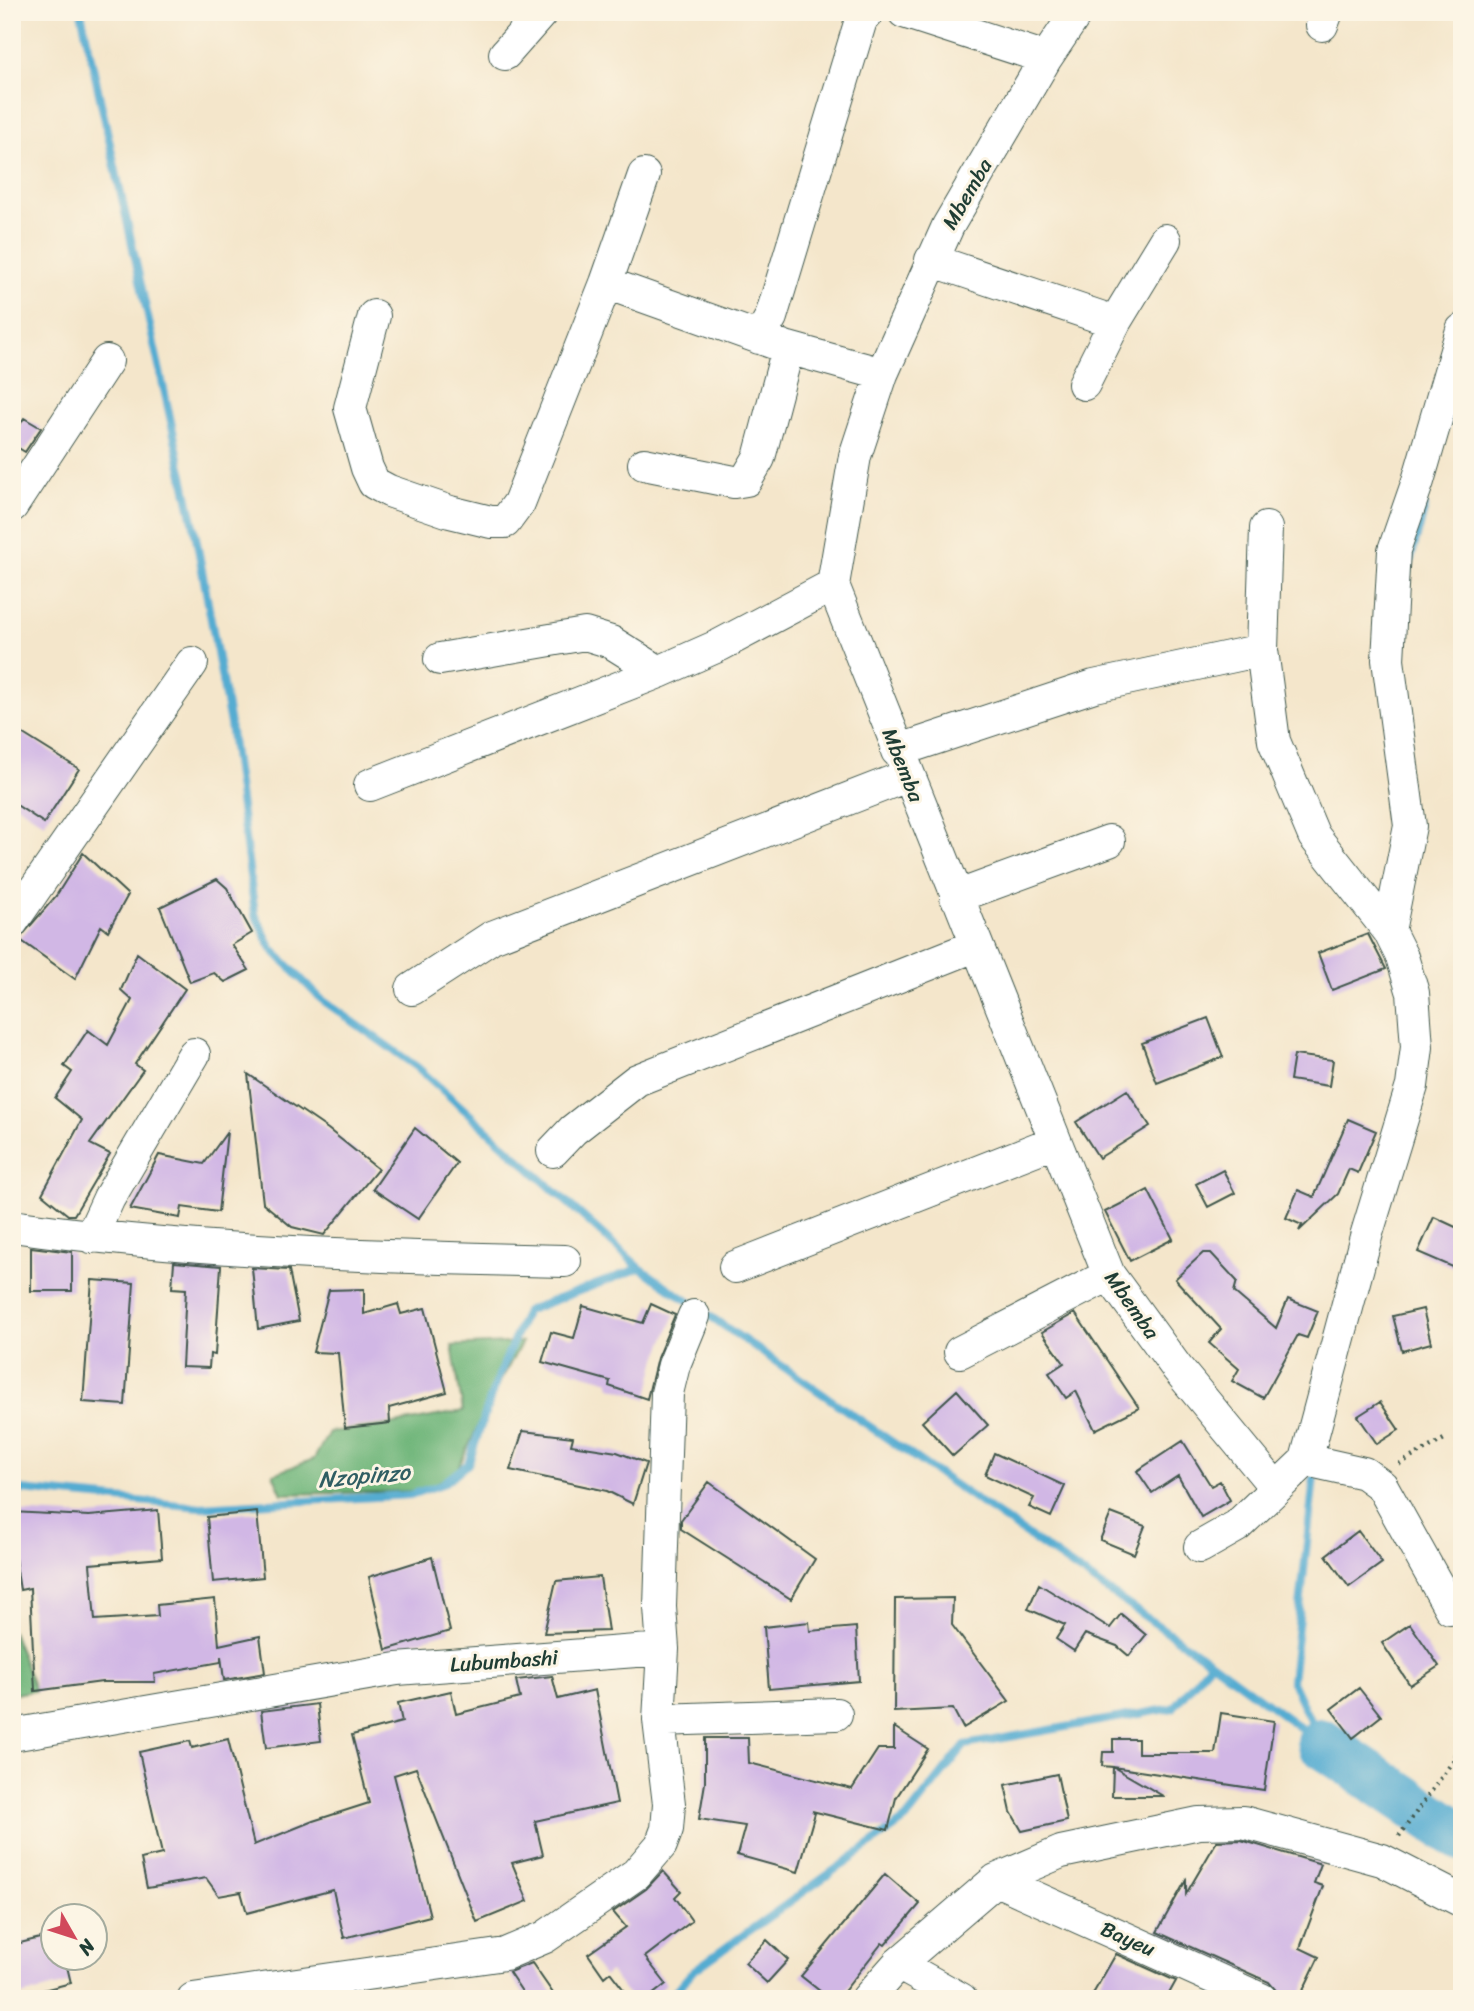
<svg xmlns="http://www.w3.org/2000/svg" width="1474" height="2011" font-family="Sriracha,sans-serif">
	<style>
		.forest { fill: #70b67a; stroke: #487a57; stroke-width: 2 }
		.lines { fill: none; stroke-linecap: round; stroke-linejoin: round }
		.stream { stroke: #55acd1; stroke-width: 8 }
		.river { stroke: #55acd1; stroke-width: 49 }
		.building { fill: #d1b7e5 }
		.minor-casing { stroke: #3f564b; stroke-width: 34 }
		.path { stroke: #3f564b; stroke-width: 4.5; stroke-dasharray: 2 5; stroke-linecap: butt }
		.minor { stroke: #fff; stroke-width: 32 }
		.labels { text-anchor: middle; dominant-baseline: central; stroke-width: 6; stroke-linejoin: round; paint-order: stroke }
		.street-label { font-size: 21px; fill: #1f3d34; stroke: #fcf5e5 }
		.water-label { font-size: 23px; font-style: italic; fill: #2f5e63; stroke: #fcf5e5 }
	</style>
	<rect width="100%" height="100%" fill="#fcf5e5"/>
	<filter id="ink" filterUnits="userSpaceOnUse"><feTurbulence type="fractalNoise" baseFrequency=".0143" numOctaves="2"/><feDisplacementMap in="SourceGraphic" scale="14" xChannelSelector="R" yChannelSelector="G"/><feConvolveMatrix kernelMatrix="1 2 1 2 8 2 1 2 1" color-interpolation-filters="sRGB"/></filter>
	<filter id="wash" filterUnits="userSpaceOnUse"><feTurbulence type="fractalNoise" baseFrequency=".00686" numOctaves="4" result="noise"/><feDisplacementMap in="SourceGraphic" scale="28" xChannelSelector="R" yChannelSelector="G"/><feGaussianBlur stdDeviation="1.57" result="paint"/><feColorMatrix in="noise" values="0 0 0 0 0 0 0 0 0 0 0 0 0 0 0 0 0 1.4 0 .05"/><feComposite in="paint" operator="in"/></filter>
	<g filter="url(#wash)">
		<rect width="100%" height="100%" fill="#f4e6cb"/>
		<!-- forest -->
		<path class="forest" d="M522,1342L490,1400L456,1473L421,1491L282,1494L273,1474L314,1459L329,1432L384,1426L463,1411L452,1346Z
			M12,1631L35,1691L12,1694Z"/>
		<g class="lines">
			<!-- stream -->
			<path class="stream" d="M81,12L194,526L230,724L255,914L272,949L321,999L417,1067L640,1268L1211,1662L1321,1743
				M1406,576L1425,507
				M1315,1468L1292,1682L1320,1741
				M12,1489L201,1507L410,1495L442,1484L468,1464L495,1385L526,1311L640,1268
				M669,1999L693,1971L906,1819L965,1745L1173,1708L1211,1662"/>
			<!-- river -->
			<path class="river" d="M1321,1743L1462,1837"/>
		</g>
		<g id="blocks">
			<!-- building -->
			<path class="building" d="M24,418L41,428L25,452L12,444V438Z
				M12,727L79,769L44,823L12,802Z
				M83,853L128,895L108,931L101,926L75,979L19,939L56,896Z
				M217,879L227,888L252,933L232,945L249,970L225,982L214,973L190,982L160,907Z
				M1368,934L1386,969L1332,990L1318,953Z
				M137,953L185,989L135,1064L143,1070L90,1144L110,1154L74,1215H68L42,1194L82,1120L55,1098L72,1072L64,1066L88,1030L108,1045L132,1000L121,990Z
				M1208,1018L1223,1057L1157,1083L1142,1043Z
				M1294,1055L1333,1060L1329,1086L1290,1080Z
				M248,1074L328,1129L378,1169L324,1235L292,1227L263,1203Z
				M1127,1090L1150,1126L1099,1158L1076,1122Z
				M1348,1119L1376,1131L1358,1173L1349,1169L1338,1194L1299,1231L1302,1225L1286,1218L1298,1190L1314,1197Z
				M415,1128L457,1163L418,1219L373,1189Z
				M227,1132L218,1212L182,1207L180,1218L130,1209L159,1155L204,1164Z
				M1223,1170L1235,1193L1208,1207L1196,1184Z
				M1148,1190L1173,1239L1130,1261L1105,1212Z
				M1434,1217L1462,1230V1271L1418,1252Z
				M31,1247L72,1252V1291H31Z
				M1203,1253H1211L1237,1281L1234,1292L1276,1328L1288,1299L1318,1311L1307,1338L1298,1335L1263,1398L1232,1381L1239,1369L1209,1343L1221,1329L1175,1279Z
				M174,1262L221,1266L215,1355L210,1354L209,1368L182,1367L186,1289L172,1288Z
				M252,1268L289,1270L299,1321L258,1329Z
				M92,1280L134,1283L125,1405L83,1402Z
				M364,1289V1314L398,1304L401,1314L425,1308L447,1392L389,1408L390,1423L345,1428L338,1353L313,1352L329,1290Z
				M651,1304L675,1315L657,1358L647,1399L609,1386L610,1381L542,1362L551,1332L574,1338L583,1306L643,1323Z
				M1423,1309L1431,1343L1402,1351L1393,1316Z
				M1075,1313L1139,1408L1095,1430L1076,1391L1066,1398L1049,1373L1064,1363L1042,1332Z
				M957,1390L988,1425L953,1456L922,1422Z
				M1380,1402L1399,1430L1377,1444L1358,1416Z
				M523,1431L573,1437L571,1445L617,1452L646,1463L633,1504L607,1491L510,1470Z
				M1183,1441L1211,1486L1220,1481L1230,1500L1201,1517L1178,1476L1152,1493L1137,1471Z
				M994,1453L1065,1486L1051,1517L1029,1507L1034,1498L985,1475Z
				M709,1482L815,1559L791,1599L681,1529V1520Z
				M158,1510L162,1558L90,1564L95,1620L158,1616L157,1605L215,1599L219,1645L260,1636L265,1673L224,1680L221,1656V1662L154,1674L155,1682H102L35,1691L30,1588L20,1590L12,1539V1512L89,1516Z
				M257,1512L263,1577L213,1582L207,1517Z
				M1111,1513L1145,1526L1134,1554L1100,1540Z
				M1358,1531L1382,1563L1349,1587L1326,1555Z
				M432,1557L450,1631L386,1650L369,1577Z
				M600,1577L608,1631L544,1633L556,1581Z
				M1039,1584L1110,1628L1121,1614L1146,1635L1129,1656L1117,1646L1085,1634L1074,1651L1056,1639L1065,1625L1028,1609Z
				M953,1598L952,1625L1009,1701L963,1728L953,1709L894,1712L895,1599Z
				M809,1622L810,1631L856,1627L859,1681L769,1689L764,1627Z
				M1410,1624L1439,1666L1410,1685L1382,1643Z
				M552,1676L558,1699L595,1690L617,1803L535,1821L543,1855L512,1863L528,1901L477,1922L416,1768L394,1775L430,1916L344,1938L333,1890L247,1913L241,1892L219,1896L206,1878L147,1888L141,1859L162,1854L139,1752L190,1741L192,1748L228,1739L254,1845L313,1821L369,1803L352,1735L402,1722L398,1703L451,1691L456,1714L520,1698L516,1680Z
				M1359,1688L1381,1716L1353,1738L1331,1709Z
				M317,1704L321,1741L266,1748L261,1711Z
				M1221,1713L1274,1721L1264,1790L1113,1767L1163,1796H1112L1113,1767L1102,1766L1103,1752H1113V1739H1138V1753H1215Z
				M894,1727L928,1749L896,1798L888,1830L812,1811L815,1813L798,1872L737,1855L745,1826L699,1819L705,1783V1738H748L749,1763L852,1789L878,1749H894Z
				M1057,1774L1067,1821L1022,1831L1011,1812L1005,1785Z
				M1241,1840L1321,1864L1314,1883L1323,1886L1300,1948L1319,1957L1299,1999H1290L1278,1993L1269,1982L1157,1932L1186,1880V1894L1217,1841Z
				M663,1871L681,1891L675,1897L692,1921L645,1957L666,1984L647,1999H631L610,1972L604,1977L588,1954L626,1927L613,1912L646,1889Z
				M885,1874L920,1904L885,1945L882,1943L838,1999H830L801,1976Z
				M52,1935V1958H65L71,1983L16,1997L12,1945Z
				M767,1940L788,1960L767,1983L745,1963Z
				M1116,1954L1176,1981L1166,1999H1090Z
				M532,1963L557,1999H527L509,1972Z"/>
		</g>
	</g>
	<g filter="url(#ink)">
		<use href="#blocks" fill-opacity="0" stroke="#3f564b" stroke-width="2"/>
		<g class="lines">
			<!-- minor casing -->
			<g class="minor-casing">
				<path id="minor" d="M904,12L1046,58
					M1077,12L1046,58L948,226L882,374L855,456L833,585L1109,1275L1177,1368L1276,1488
					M1322,25L1327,12
					M505,54L542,12
					M931,260L1115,322
					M606,283L788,348L882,374
					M374,316L350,408L367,468L374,483L389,491L450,512L491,522H505L519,503L606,283L644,175
					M759,338L771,317L861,20L868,12
					M1084,384L1115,322L1165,240
					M644,464L734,482L746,480L759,458L788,348
					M12,506L107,361
					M440,659L585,634L611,642L659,672
					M897,751L1094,686L1262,650
					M370,785L659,672L720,645L833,585
					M956,897L1109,841
					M12,922L192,663
					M1389,931L1410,826L1388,660L1394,550L1418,481L1462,330
					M412,989L492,937L907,776
					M553,1151L573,1130L637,1080L975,946
					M12,1226C196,1252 380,1257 565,1261
					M91,1237L109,1198L194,1054
					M735,1267L1054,1142
					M960,1352L1109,1275
					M1306,1460L1364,1473L1382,1486L1450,1608
					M1200,1547L1237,1526L1306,1460L1367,1233L1412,1086L1417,1047L1413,993L1402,957L1389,931L1314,836L1274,741L1262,650L1266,528
					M659,1720L836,1714
					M12,1735L397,1669L663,1649L660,1607L667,1393L674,1365L694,1316
					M996,1880L1261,1999
					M898,1964L961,1999
					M193,1999L505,1954L545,1937L636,1874L661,1845L667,1829L669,1804L659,1720L663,1649
					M867,1999L898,1964L996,1880L1061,1852L1199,1823L1243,1822L1382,1860L1462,1901"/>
			</g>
			<!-- path -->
			<path class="path" d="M1399,1464L1446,1438
				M1399,1836L1454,1760L1456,1749L1462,1747"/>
			<!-- minor -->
			<use href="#minor" class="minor"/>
		</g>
	</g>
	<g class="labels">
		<!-- street labels -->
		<g class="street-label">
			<text transform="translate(967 194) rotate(-60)">Mbemba</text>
			<text transform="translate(903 765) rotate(68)">Mbemba</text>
			<text transform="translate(1132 1305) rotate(55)">Mbemba</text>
			<text transform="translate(504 1661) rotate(-4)">Lubumbashi</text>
			<text transform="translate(1128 1939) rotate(24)">Bayeu</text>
		</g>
		<!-- water labels -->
		<g class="water-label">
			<text transform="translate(364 1476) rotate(-5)">Nzopinzo</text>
		</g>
	</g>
	<!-- margin -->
	<rect width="1474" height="2011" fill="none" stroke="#fcf5e5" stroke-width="42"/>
	<!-- north arrow -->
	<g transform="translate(74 1937) rotate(129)"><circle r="33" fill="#fcf5e5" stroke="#a4ab9e" stroke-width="2"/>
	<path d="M0-5L12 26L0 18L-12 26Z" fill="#d1495b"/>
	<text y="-10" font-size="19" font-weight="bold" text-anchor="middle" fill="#1f3d34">N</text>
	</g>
</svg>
